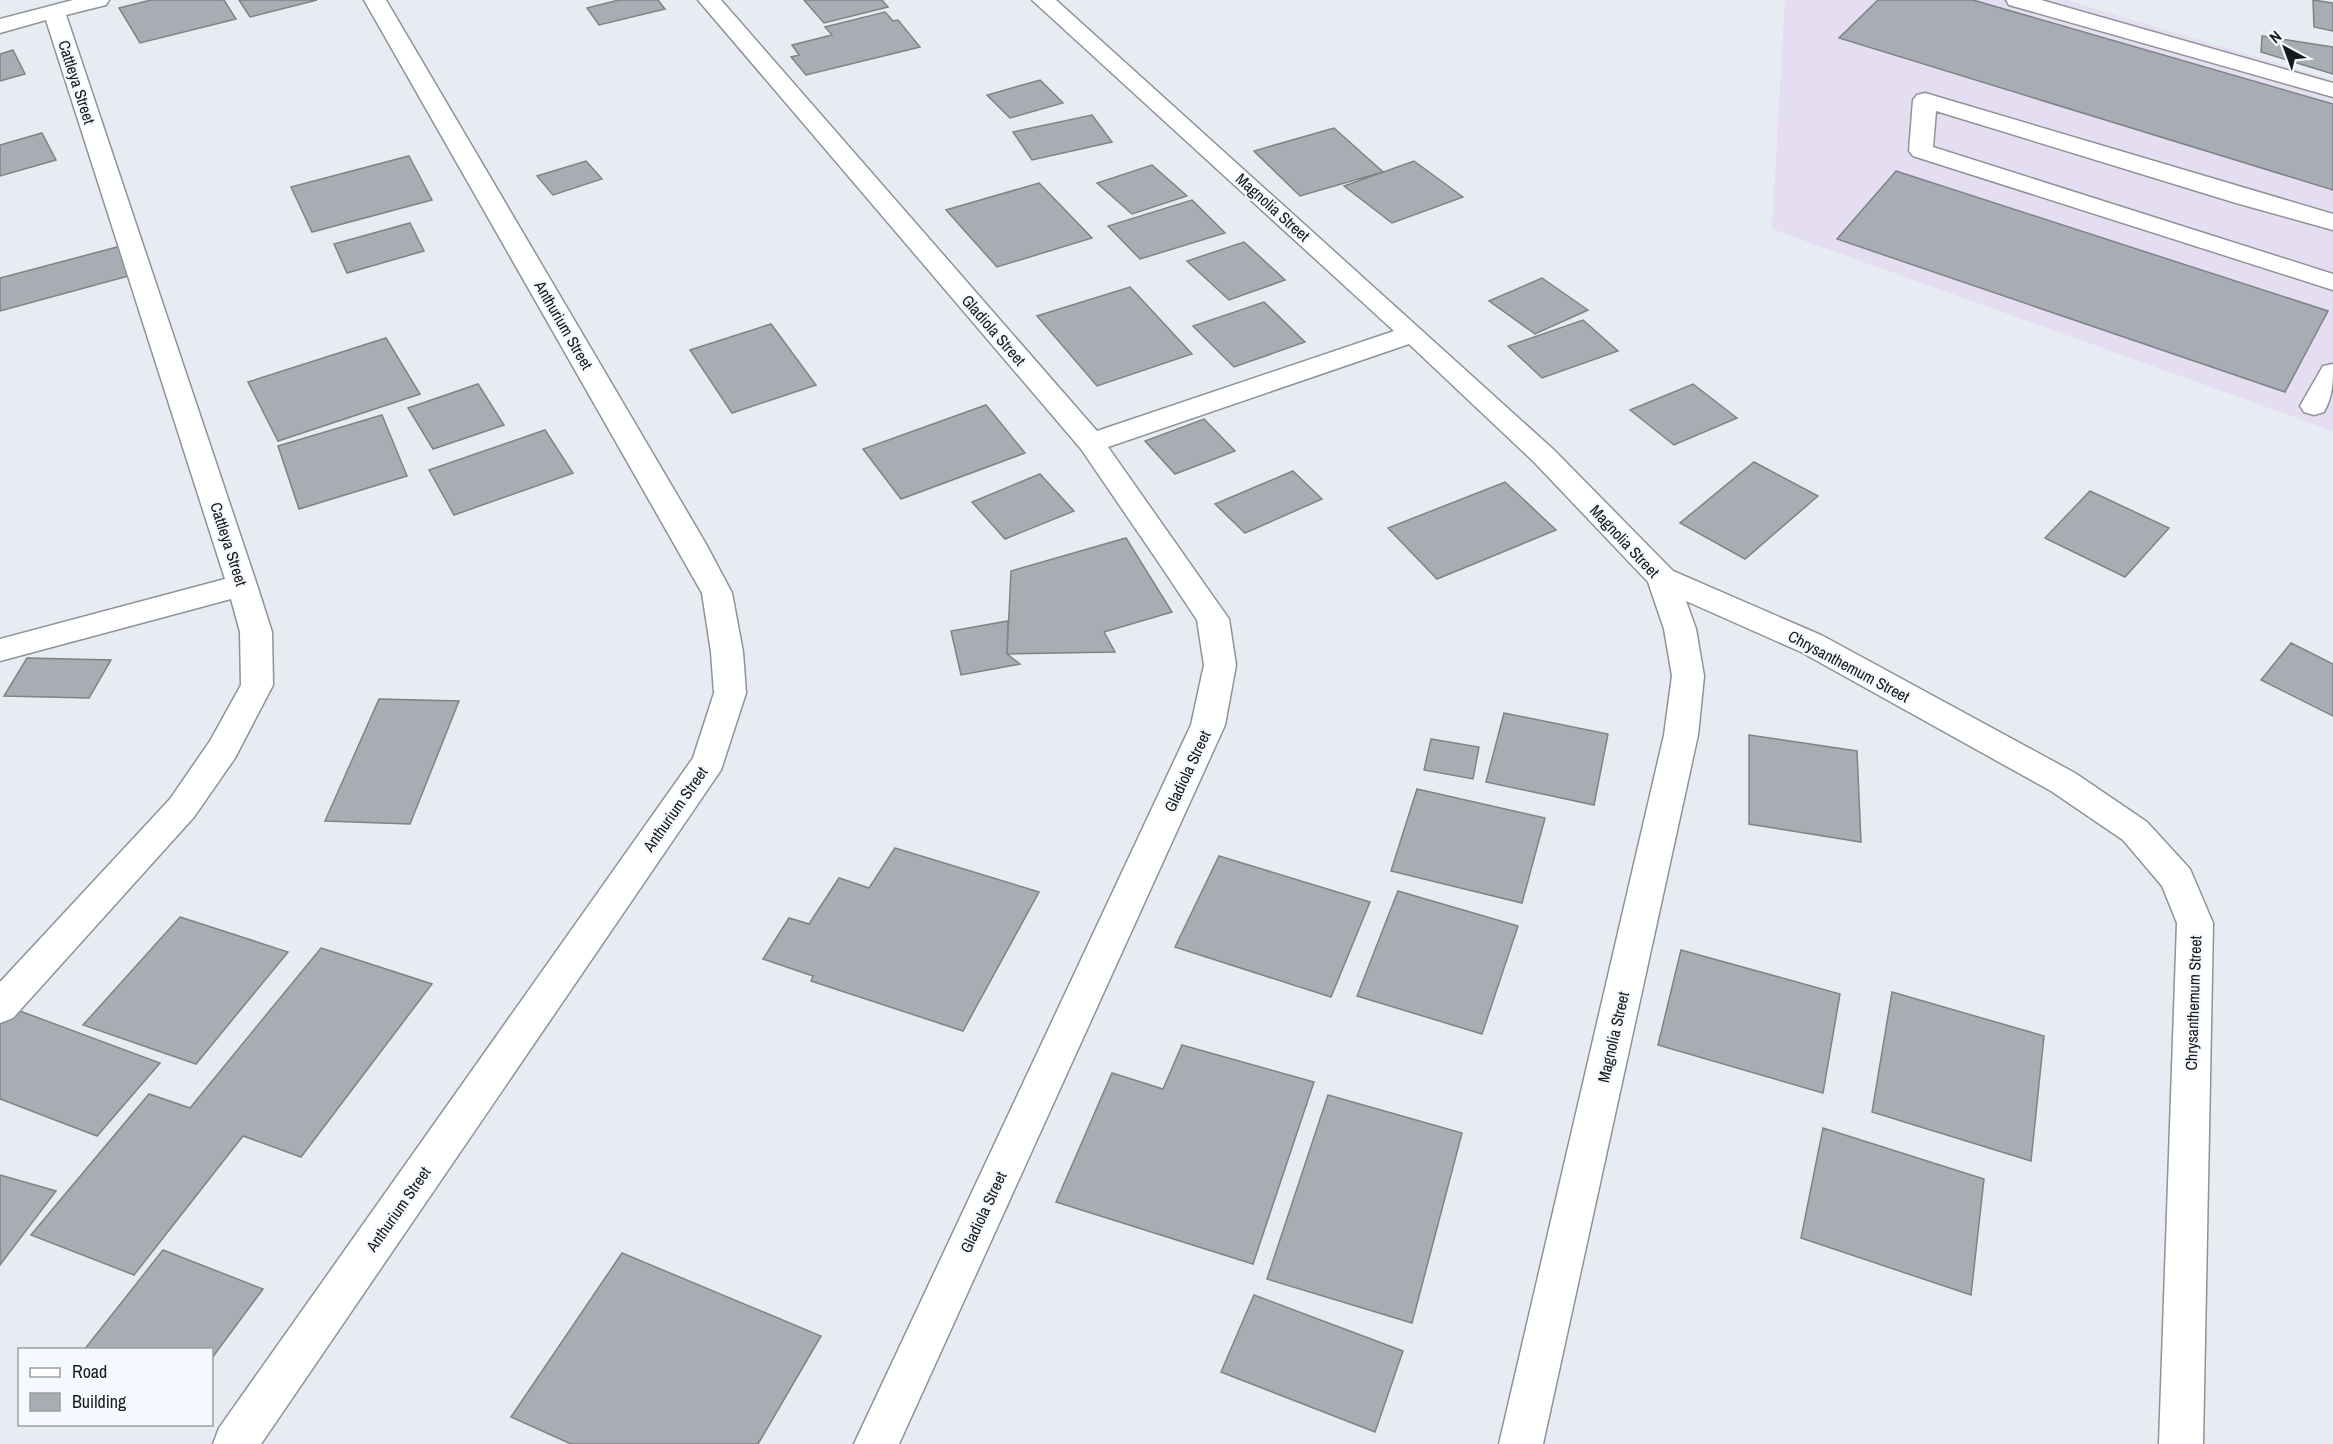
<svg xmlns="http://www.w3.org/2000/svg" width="2333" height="1444" font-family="'Archivo Narrow',sans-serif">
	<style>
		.industrial { fill: #e5ddf2 }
		.building { fill: #a7adb2; stroke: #7e8388; stroke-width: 1.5 }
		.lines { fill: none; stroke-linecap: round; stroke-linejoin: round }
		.minor-casing { stroke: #8d9397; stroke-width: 3 }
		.minor { fill: #fff; fill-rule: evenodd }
		.labels { text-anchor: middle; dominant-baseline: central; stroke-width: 4.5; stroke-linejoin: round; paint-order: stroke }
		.street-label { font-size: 16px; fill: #17191b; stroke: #f3f9fe }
	</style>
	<rect width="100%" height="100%" fill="#e6ecf1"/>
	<!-- industrial -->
	<path class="industrial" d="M1785,0H2066L2333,80V431L1772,229Z"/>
	<!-- building -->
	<path class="building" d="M151,0H224L236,19L140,43L119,8Z
		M239,0H317L250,17Z
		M619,0H658L665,9L599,25L587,8Z
		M804,0H882L888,7L824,23Z
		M1878,0H1973L2333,104V190L1839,38Z
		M2313,0L2333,3V31L2314,27Z
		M885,12L893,21L898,20L920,47L806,75L791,57L799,55L792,45L832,35L825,27Z
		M2262,36L2333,47V74L2261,52Z
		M13,50L25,74L0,81V54Z
		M1040,80L1063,103L1010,118L987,95Z
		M1092,115L1112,142L1032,160L1013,132Z
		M1334,128L1383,172L1300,196L1254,151Z
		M42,133L56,160L0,176V145Z
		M409,156L432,200L312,232L291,187Z
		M586,161L602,179L553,195L537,176Z
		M1414,161L1463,197L1392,223L1344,186Z
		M1152,165L1187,196L1132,214L1097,183Z
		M1896,171L2328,311L2285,392L1837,239Z
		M1039,183L1092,238L997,267L946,210Z
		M1192,200L1225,233L1140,259L1108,226Z
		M410,223L424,251L347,273L334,244Z
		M1244,242L1285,280L1229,300L1187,261Z
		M121,246L132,275L0,311V278Z
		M1542,278L1588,310L1535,334L1489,301Z
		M1130,287L1192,354L1097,386L1037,316Z
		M1264,302L1305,342L1234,367L1193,326Z
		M1583,320L1618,351L1542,378L1508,346Z
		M771,324L816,385L732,413L690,350Z
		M386,338L420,394L278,441L248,382Z
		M478,384L504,425L433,449L408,408Z
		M1693,384L1737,418L1674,445L1630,410Z
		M986,405L1025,453L901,499L863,449Z
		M382,415L407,476L299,509L278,446Z
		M1204,419L1235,451L1175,474L1145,441Z
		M545,430L573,473L454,515L429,470Z
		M1754,462L1818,496L1745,559L1680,523Z
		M1293,471L1322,499L1245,533L1215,504Z
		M1040,474L1074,511L1005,539L972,502Z
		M1505,482L1556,530L1437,579L1388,528Z
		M2090,491L2169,528L2125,577L2045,538Z
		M1126,538L1172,612L1104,632L1115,652L1007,654L1011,571Z
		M1008,621L1007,654L1020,664L961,675L951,631Z
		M2291,643L2333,664V716L2261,680Z
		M27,658L111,660L89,698L4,696Z
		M379,699L459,701L410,824L325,821Z
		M1504,713L1608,734L1594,805L1486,782Z
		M1749,735L1857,751L1861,842L1749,824Z
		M1431,739L1479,747L1473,779L1424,770Z
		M1417,789L1545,818L1522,903L1391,871Z
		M895,848L1039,892L963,1031L811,981L813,976L763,959L789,918L809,924L839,878L869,888Z
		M1219,856L1370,902L1331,997L1175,947Z
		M1398,891L1518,926L1482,1034L1357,996Z
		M180,917L288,952L196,1064L83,1025Z
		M321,948L432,984L301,1157L243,1136L134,1275L31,1235L149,1094L190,1108Z
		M1681,950L1840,994L1823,1093L1658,1045Z
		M1892,992L2044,1036L2031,1161L1872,1112Z
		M9,1007L160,1063L97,1136L0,1099V1017Z
		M1182,1045L1314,1082L1253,1264L1056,1202L1112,1073L1163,1089Z
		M1328,1095L1462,1133L1412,1323L1267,1279Z
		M1823,1128L1984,1179L1971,1295L1801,1238Z
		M0,1175L56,1191L0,1265Z
		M163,1250L263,1289L212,1358V1350H84Z
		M622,1253L821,1336L758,1444H571L511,1417Z
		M1254,1295L1403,1351L1375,1432L1221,1372Z"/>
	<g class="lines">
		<!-- minor casing -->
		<g class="minor-casing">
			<path id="minor" d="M73,0H109L106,5L66,15L257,585L272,632L273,685L235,758L194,817L13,1018L0,1023V982L170,799L210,741L241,685L240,632L231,599L0,661V639L225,579L46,20L0,33V19Z
				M364,0H386L706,544L732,593L743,652L746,693L721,770L261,1444H213L219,1428L693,758L714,693L711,652L702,593Z
				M698,0H721L1097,431L1394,331L1032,0H1056L1554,450L1673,571L1823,636L2075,773L2147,822L2190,869L2213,923L2203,1444H2159L2177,923L2162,886L2123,840L2051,791L1801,652L1686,601L1696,629L1704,676L1698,735L1543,1444H1499L1664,735L1672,676L1664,629L1648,582L1534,462L1409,344L1108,447L1229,619L1236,665L1225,725L899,1444H854L1191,725L1204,665L1197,620L1161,566L1081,449Z
				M2006,0H2041L2333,83V97L2009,5Z
				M1925,93L2333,214V230L2236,203L1936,111L1933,147L2333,274V290L1913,156L1909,151L1913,100L1917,95Z
				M2333,364C2333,382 2333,396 2324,412L2314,415L2304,412L2300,406L2323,366Z"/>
		</g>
		<!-- minor -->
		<use href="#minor" class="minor"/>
	</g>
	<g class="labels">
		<!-- street labels -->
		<g class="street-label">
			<text transform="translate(77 82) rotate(72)">Cattleya Street</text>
			<text transform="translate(1273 207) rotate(42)">Magnolia Street</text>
			<text transform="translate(564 325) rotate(60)">Anthurium Street</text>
			<text transform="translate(994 330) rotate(49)">Gladiola Street</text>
			<text transform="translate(1625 541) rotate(47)">Magnolia Street</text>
			<text transform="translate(229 544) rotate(72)">Cattleya Street</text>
			<text transform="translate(1849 666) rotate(28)">Chrysanthemum Street</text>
			<text transform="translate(1187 771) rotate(-65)">Gladiola Street</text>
			<text transform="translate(675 809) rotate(-55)">Anthurium Street</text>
			<text transform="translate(2193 1003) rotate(-88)">Chrysanthemum Street</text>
			<text transform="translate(1613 1037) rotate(-77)">Magnolia Street</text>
			<text transform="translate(398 1209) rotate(-55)">Anthurium Street</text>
			<text transform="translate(983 1212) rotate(-65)">Gladiola Street</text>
		</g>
	</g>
	<!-- legend -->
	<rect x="18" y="1348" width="195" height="78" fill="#f3f9fe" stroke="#9b9fa3" stroke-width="1.5"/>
	<rect x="30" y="1368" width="30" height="9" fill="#ffffff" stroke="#9b9fa3" stroke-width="1.5"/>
	<text x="72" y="1378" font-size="18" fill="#17191b">Road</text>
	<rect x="30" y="1393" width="30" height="18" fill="#a7adb2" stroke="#9b9fa3" stroke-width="1.5"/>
	<text x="72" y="1408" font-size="18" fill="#17191b">Building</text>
	<!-- north arrow -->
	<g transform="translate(2285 48) rotate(319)" stroke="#f3f9fe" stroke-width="4.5" paint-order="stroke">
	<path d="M0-4.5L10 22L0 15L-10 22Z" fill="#17191b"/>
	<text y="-9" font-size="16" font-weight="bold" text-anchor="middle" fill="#17191b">N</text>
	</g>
</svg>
